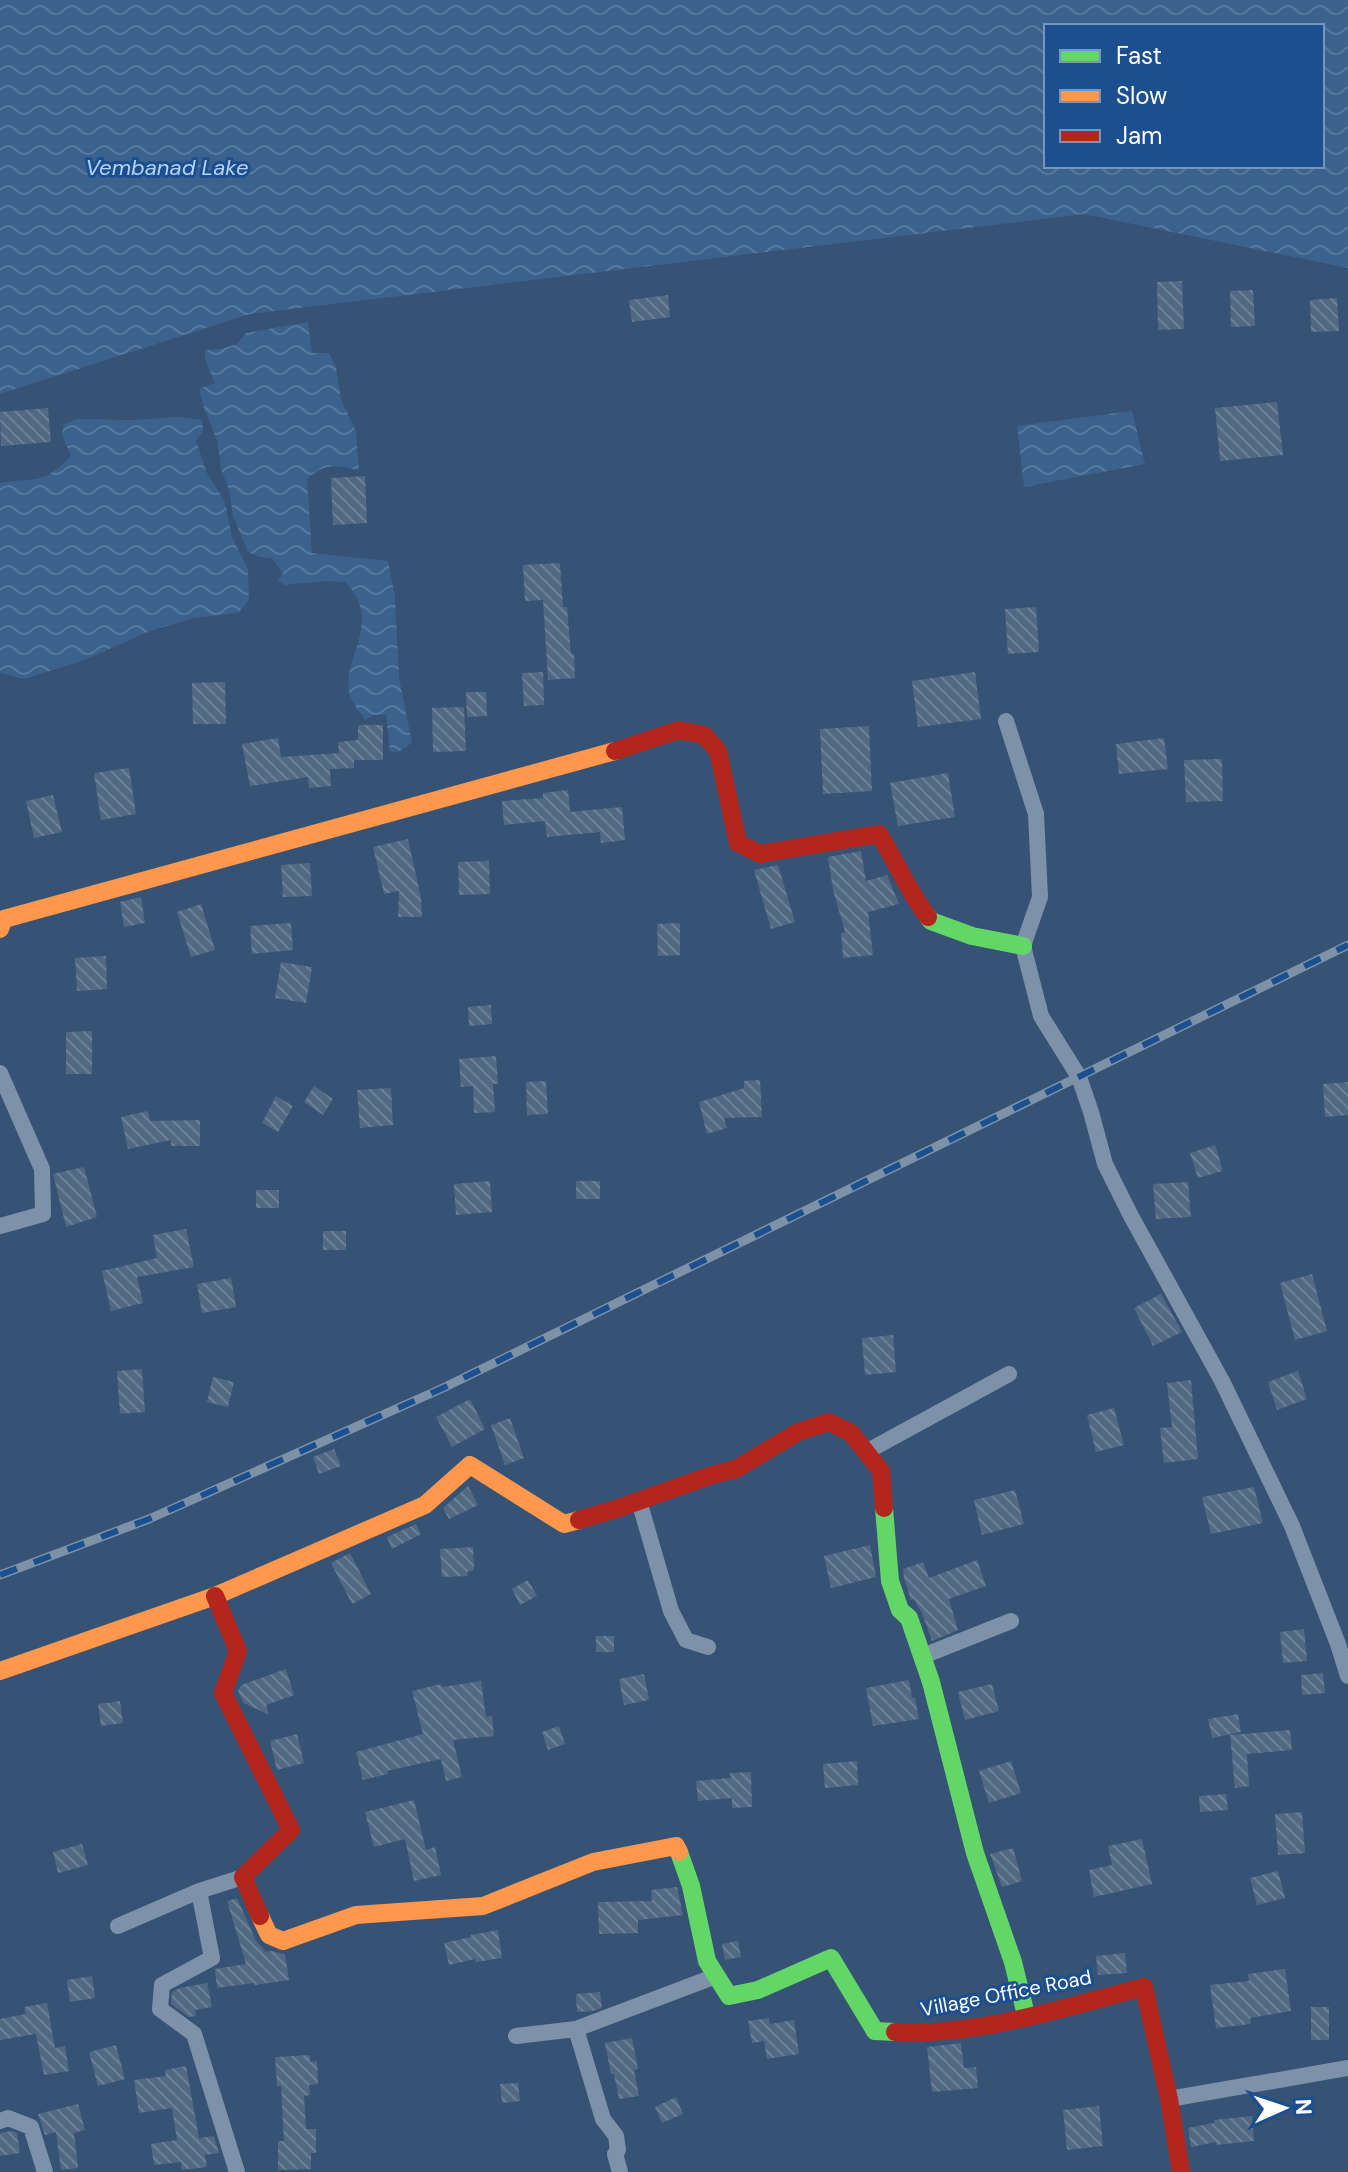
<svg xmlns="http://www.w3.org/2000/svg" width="1348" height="2172" font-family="'DM Sans',sans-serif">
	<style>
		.water { fill: url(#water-waves); fill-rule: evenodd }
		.building { fill: url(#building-back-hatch) }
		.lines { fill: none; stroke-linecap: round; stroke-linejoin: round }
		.street { stroke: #7d92a8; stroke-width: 16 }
		.fast { stroke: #63d668; stroke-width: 18 }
		.slow { stroke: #ff974d; stroke-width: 18 }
		.jam { stroke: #b3261e; stroke-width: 18 }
		.rail-casing { stroke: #7e92a7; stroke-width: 9 }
		.rail { stroke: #1b4f8f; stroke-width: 6; stroke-dasharray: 18; stroke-linecap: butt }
		.labels { text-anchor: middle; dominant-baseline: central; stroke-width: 6; stroke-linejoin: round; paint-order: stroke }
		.street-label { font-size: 20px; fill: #fff; stroke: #1b4f8f }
		.water-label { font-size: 22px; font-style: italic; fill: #b5d3f5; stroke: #1b4f8f }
	</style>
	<defs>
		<pattern id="water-waves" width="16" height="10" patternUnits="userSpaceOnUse" patternTransform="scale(2)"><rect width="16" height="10" fill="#3b618d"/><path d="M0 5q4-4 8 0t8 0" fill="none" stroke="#58799e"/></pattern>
		<pattern id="building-back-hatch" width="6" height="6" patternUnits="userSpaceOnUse" patternTransform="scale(2)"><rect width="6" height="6" fill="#526984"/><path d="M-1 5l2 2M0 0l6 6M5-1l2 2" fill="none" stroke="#6c8096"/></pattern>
	</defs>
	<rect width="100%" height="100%" fill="#365274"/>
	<!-- water -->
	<path class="water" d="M0,0H1348V268L1084,214L250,314L0,394ZM1046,26H1322V166H1046Z
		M308,322L312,353H329L336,367L341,399L356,432L359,471C336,464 325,463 307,479L312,553L388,561L395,596L399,678L412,743L400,751L390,752L386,715H374L365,720C361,713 354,706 351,698C336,661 387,625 345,582L325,581L285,585L277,581L283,573L272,558L259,557L248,552L233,516L229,490L221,469L217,440L205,411L199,389L215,383L205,359V350L221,349L237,344L246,333Z
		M1132,411L1145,464L1024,487L1017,426Z
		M177,417L202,420L203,431L196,441L207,473L225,502L232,537L248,569L249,600L238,613L194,618L150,631L82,661L24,679L0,673V483C35,477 44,485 71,456L62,435L64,424L77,419L132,420Z"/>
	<!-- building -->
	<path class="building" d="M1182,281L1184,329L1158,330L1157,282Z
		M1253,290L1255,326L1231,327L1230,291Z
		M668,295L670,317L632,322L629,300Z
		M1337,298L1339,331L1311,332L1310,300Z
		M1277,402L1283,455L1220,461L1215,408Z
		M48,408L51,442L1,446L0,412Z
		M365,476L367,523L333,525L331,478Z
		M560,563L563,607H567L571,654H574L575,678L548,680L543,600L525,601L523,565Z
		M1036,607L1039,652L1008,654L1005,609Z
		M543,672L544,705L524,706L522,673Z
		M975,672L981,719L918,727L912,681Z
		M225,682L226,724H193L192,683Z
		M466,692H486L487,716L467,717Z
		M464,707L466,751L433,752L432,708Z
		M358,725H383V760H354V768L330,769L331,786L309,788L308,777L250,786L242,744L278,738L281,757L339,753L338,742L358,740Z
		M869,726L872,791L823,794L820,729Z
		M1164,738L1168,769L1119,774L1116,744Z
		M1222,759L1223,801L1186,802L1184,760Z
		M129,768L136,814L101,820L94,773Z
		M948,773L955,817L898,826L890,783Z
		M568,790L570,812L622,807L625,840L601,843L600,832L547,837L545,821L504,825L502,801L543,798V793Z
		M53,795L62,832L34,838L26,801Z
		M408,839L421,898L422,917H398L399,891L384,894L373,847Z
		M861,851L866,881L887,875L899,904L868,912L873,955L843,958L841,933L845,932L833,890L828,857Z
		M489,861L490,894L459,895L458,862Z
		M310,863L312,896L283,897L281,865Z
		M778,865L795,922L771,929L754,870Z
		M141,897L145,923L124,927L120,902Z
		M201,904L215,950L191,957L177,912Z
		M291,923L293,950L252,954L250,926Z
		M680,923V955L658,956L657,924Z
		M106,956L107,989L77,991L75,958Z
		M281,962L312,967L306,1003L275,998Z
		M491,1005L492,1024L469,1026L468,1007Z
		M92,1031V1074H66V1032Z
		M496,1056L498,1084H493L495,1112L474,1113L473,1086L461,1087L459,1059Z
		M760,1080L762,1117L724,1118L727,1128L707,1134L699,1102L744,1088V1081Z
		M546,1081L548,1114L527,1115L526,1082Z
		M1348,1082V1115L1325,1117L1323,1084Z
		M314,1086L333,1099L323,1115L304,1102Z
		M391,1088L393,1125L360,1128L357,1090Z
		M276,1096L293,1106L278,1132L262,1123Z
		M148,1111L150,1121L200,1120V1146H171V1140L128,1149L121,1117Z
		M1215,1145L1223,1171L1198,1178L1190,1153Z
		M84,1167L97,1217L66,1227L53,1174Z
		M490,1181L492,1212L456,1215L454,1184Z
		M576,1181H600V1199H576Z
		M1188,1182L1191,1217L1156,1219L1153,1184Z
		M256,1190H279V1208H256Z
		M186,1229L194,1267L137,1277L143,1303L111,1311L102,1271L157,1258L153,1235Z
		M323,1231H346V1250H323Z
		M1312,1274L1327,1331L1295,1340L1280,1283Z
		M231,1278L236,1307L202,1313L197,1284Z
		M1161,1294L1182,1332L1153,1346L1134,1308Z
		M893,1335L896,1372L865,1375L862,1338Z
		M142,1369L145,1412L120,1414L117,1371Z
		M1298,1371L1307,1399L1277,1410L1268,1382Z
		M213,1377L234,1382L228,1407L207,1402Z
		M1191,1380L1198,1459L1164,1463L1160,1428L1172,1427L1167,1383Z
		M470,1399L485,1429L452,1447L436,1417Z
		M1114,1408L1124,1445L1096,1452L1087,1415Z
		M510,1418L524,1458L505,1465L491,1425Z
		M334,1449L341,1466L319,1474L313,1457Z
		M468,1486L478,1505L449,1519L443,1508Z
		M1254,1487L1263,1523L1211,1534L1202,1497Z
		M1015,1490L1024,1524L982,1535L974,1500Z
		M416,1524L421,1534L392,1549L387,1537Z
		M870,1545L876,1577L831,1588L824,1556Z
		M473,1547L474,1570L467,1572L468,1576L442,1577L440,1549Z
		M350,1553L371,1594L352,1604L331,1563Z
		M977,1560L986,1586L949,1599L958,1630L932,1641L922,1613L914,1599L911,1600L904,1578L903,1569L923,1562L929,1578Z
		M528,1580L537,1596L520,1605L512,1589Z
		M1304,1629L1307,1661L1283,1663L1280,1632Z
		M596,1636H614V1652H596Z
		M286,1669L294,1695L266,1705L269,1715L244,1703L238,1692L241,1685Z
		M1323,1673L1325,1693L1302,1695L1301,1675Z
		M644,1674L649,1700L624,1705L619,1679Z
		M909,1680L912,1698H915L919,1719L873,1726L866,1688Z
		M481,1681L486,1717L492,1716L494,1736L453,1740L462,1777L446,1781L441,1759L387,1771L388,1774L363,1780L356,1752L423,1734L412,1691L441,1684L442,1687Z
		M992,1684L999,1711L965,1720L958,1692Z
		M120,1701L123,1723L101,1726L98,1704Z
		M1238,1714L1241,1732L1212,1738L1208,1719Z
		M559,1726L565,1744L548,1750L542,1732Z
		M1290,1730L1292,1750L1247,1754L1249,1786L1235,1788L1230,1735Z
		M297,1734L304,1763L277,1770L270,1741Z
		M857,1761L858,1785L825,1788L823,1764Z
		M1011,1761L1021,1793L989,1803L979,1771Z
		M751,1772L752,1807L732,1808V1798L698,1801L696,1781L731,1778L730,1773Z
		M1226,1794L1228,1810L1200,1812L1199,1796Z
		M414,1800L426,1850L435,1847L441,1875L414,1881L405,1839L374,1847L365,1812Z
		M1302,1812L1305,1853L1278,1855L1275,1814Z
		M1142,1839L1152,1884L1094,1897L1089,1870L1112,1865L1108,1846Z
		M82,1844L88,1865L58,1873L53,1852Z
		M1013,1848L1022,1881L1002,1887L990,1854Z
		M1278,1871L1285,1898L1257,1905L1250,1878Z
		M677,1887L683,1915L638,1920V1933L599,1934L598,1902L652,1901L651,1890Z
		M237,1898L256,1941L263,1948L265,1952L271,1951L285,1954L289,1980L255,1985L254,1983L217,1988L215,1969L246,1964L227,1901Z
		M498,1930L502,1958L476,1962L475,1959L449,1965L444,1943L471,1937V1935Z
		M738,1941L741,1957L725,1960L722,1944Z
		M1125,1953L1127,1973L1098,1975L1096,1956Z
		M1285,1969L1291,2011L1250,2018L1251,2024L1216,2028L1210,1985L1249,1981L1248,1974Z
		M92,1976L95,1998L70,2002L67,1980Z
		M207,1983L212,2007L195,2010L196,2016L189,2017L171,2004L172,1992L180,1988Z
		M600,1992L602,2008L593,2011L577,2012L576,1994Z
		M47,2003L55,2048L65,2046L69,2071L44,2075L36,2034L0,2040V2019L26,2014L24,2007Z
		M1311,2007H1329V2040H1311Z
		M769,2018L770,2024L794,2020L799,2054L767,2059L764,2041L752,2043L748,2021Z
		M632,2038L638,2069L634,2070L639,2096L619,2099L614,2074H611L605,2043Z
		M961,2043L964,2068L976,2067L978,2088L932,2092L927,2047Z
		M116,2045L125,2079L98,2086L89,2052Z
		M310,2055V2062L317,2061L318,2084L309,2085L310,2095L304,2096L306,2129H316V2153H311V2169L278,2170V2141H284L281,2086H277L275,2057Z
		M186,2066L199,2138L214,2136L219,2153L205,2155L207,2167L182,2170L181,2162L154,2165L151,2144L177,2140L172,2108L139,2113L134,2080L166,2076L165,2070Z
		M518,2083L520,2101L502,2103L500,2084Z
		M676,2097L683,2114L662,2123L655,2107Z
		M78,2104L85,2130L74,2133L78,2168L61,2170L56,2132L45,2135L38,2114Z
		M1099,2106L1103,2146L1067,2150L1063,2110Z
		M1252,2116L1254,2141L1216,2145V2142L1191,2147L1188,2128L1214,2123V2120Z
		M12,2131L17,2133L20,2153L0,2156V2133Z"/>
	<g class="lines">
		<!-- street -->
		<path class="street" d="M1006,721L1036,814L1040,897L1023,946L1041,1016L1079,1077L1091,1112L1105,1164L1131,1216L1222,1381L1292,1526L1338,1644L1348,1676
			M0,1073L42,1169L43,1214L0,1226
			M866,1452L1009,1374
			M639,1501L671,1611L686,1640L708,1647
			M923,1656L1011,1621
			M118,1926L199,1891
			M516,2036L576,2029
			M1169,2099L1348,2068
			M0,2121L8,2118L31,2127L45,2172
			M237,2172L194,2034L160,2009L162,1985L212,1958L199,1891L243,1877
			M620,2172L615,2154L618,2150L616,2136L603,2119L576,2029L716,1976"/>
		<!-- fast -->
		<path class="fast" d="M928,917L931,921L972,936L1023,946
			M884,1508L890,1581L900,1610L909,1618L931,1682L975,1853L1013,1962L1026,2015
			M679,1852L691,1886L707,1961L729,1996L758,1990L831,1958L875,2031L895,2032"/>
		<!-- slow -->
		<path class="slow" d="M0,929L4,919L615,751
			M0,1671L215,1596L425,1505L470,1465L564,1524L579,1520
			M260,1916L269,1935L283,1941L356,1915L483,1906L593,1862L676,1846L679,1852"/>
		<!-- jam -->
		<path class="jam" d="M615,751L679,730L704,735L718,751L738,843L760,854L879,834C896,861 908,891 928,917
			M579,1520L616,1509L712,1475L736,1469L798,1432L829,1422L851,1433L881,1471L884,1508
			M215,1596L238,1651L223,1693L291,1830L243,1877L260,1916
			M895,2032C975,2037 1067,2007 1144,1987L1169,2099L1181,2172"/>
		<!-- rail casing -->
		<g class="rail-casing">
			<path id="rail" d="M0,1575L149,1519L443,1388L1348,945"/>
		</g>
		<!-- rail -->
		<use href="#rail" class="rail"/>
	</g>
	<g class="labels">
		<!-- street labels -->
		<g class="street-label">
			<text transform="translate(1006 1993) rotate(-11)">Village Office Road</text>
		</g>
		<!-- water labels -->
		<g class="water-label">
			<text x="167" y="167">Vembanad Lake</text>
		</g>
	</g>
	<!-- legend -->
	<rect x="1044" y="24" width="280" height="144" fill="#1b4f8f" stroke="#7695bc" stroke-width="2"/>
	<rect x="1060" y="50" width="40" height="12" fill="#63d668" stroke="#7695bc" stroke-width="2"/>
	<text x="1116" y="64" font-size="24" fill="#ffffff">Fast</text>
	<rect x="1060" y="90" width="40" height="12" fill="#ff974d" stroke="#7695bc" stroke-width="2"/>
	<text x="1116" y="104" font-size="24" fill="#ffffff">Slow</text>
	<rect x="1060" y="130" width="40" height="12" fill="#b3261e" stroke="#7695bc" stroke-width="2"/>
	<text x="1116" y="144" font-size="24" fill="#ffffff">Jam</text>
	<!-- north arrow -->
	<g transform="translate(1284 2108) rotate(87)" stroke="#1b4f8f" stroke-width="6" paint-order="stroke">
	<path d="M0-6L14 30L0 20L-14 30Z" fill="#ffffff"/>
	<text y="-12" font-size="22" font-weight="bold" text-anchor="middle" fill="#ffffff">N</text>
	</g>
</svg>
